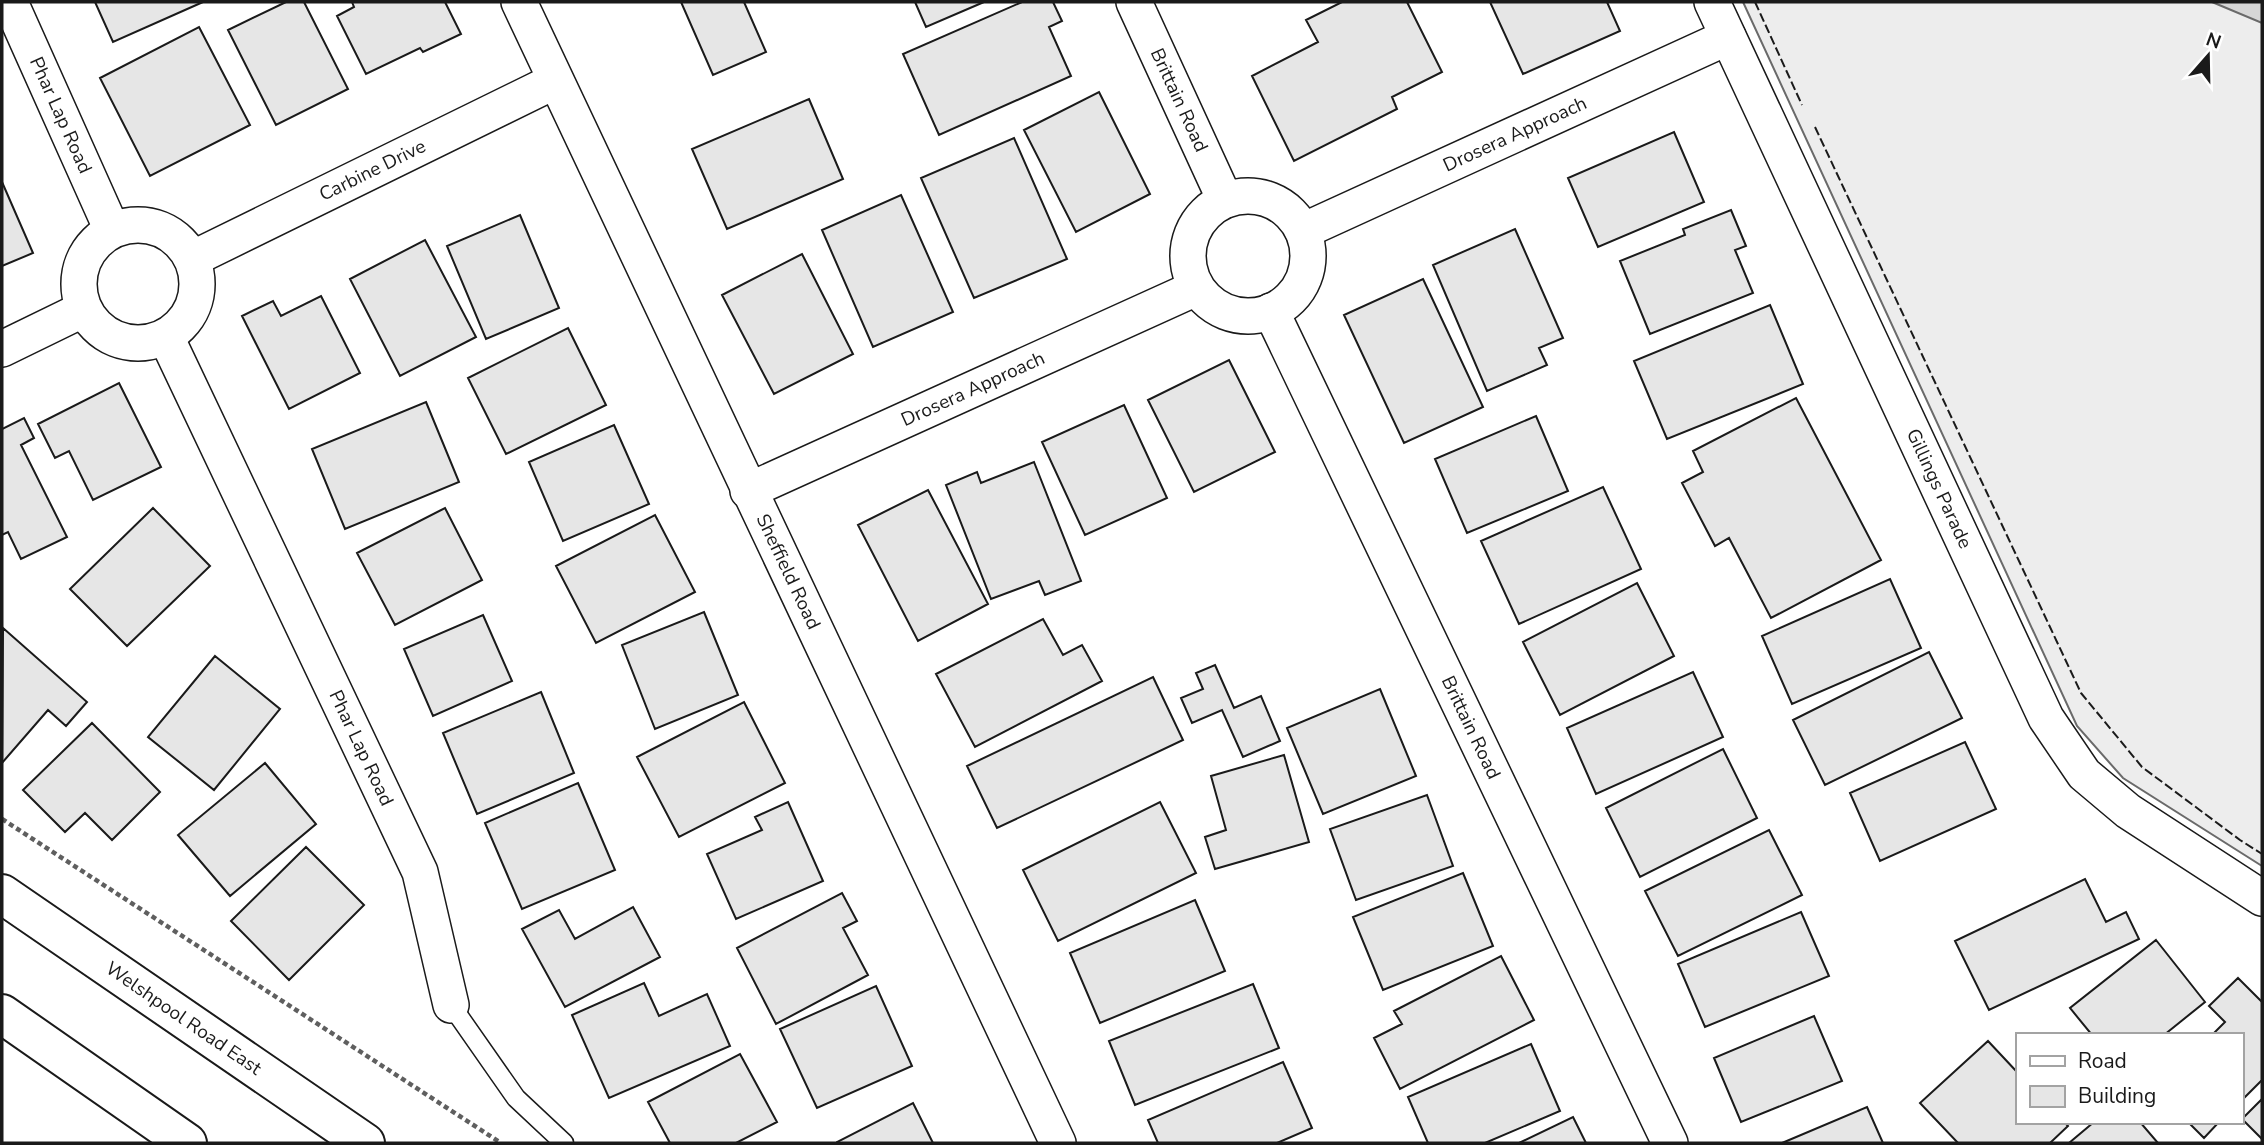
<svg xmlns="http://www.w3.org/2000/svg" width="2264" height="1145" font-family="'Nunito Sans',sans-serif">
	<style>
		.built { fill: #ededed; stroke: #6a6a6a; stroke-width: 2 }
		.water { fill: #d7d7d7; stroke: #6a6a6a; stroke-width: 2 }
		.building { fill: #e6e6e6; stroke: #1a1a1a; stroke-width: 2 }
		.lines { fill: none; stroke-linecap: round; stroke-linejoin: round }
		.service-casing { stroke: #1a1a1a; stroke-width: 21 }
		.minor-casing { stroke: #1a1a1a; stroke-width: 38 }
		.trunk-casing { stroke: #1a1a1a; stroke-width: 42 }
		.path { stroke: #5f5f5f; stroke-width: 4.5; stroke-dasharray: 5 3.5; stroke-linecap: butt }
		.service { stroke: #fff; stroke-width: 18 }
		.minor { stroke: #fff; stroke-width: 35 }
		.trunk { stroke: #fff; stroke-width: 38 }
		.fence { stroke: #1a1a1a; stroke-width: 2; stroke-dasharray: 9 3.5; stroke-linecap: butt }
		.labels { text-anchor: middle; dominant-baseline: central; stroke-width: 5; stroke-linejoin: round; paint-order: stroke }
		.street-label { font-size: 19px; fill: #1a1a1a; stroke: #fff }
	</style>
	<rect width="100%" height="100%" fill="#fff"/>
	<!-- built -->
	<path class="built" d="M1743,2H2262V866L2123,778L2077,726Z"/>
	<!-- water -->
	<path class="water" d="M2212,2H2262V23Z"/>
	<!-- building -->
	<path class="building" d="M95,2H203L113,42Z
		M286,2H304L348,89L276,125L228,30Z
		M352,2H445L461,34L423,52L420,48L366,74L337,16L354,7Z
		M681,2H744L766,52L713,75Z
		M915,2H984L926,27Z
		M1022,2H1053L1062,21L1049,27L1071,76L939,135L903,54Z
		M1342,2H1407L1442,72L1392,97L1397,109L1294,161L1252,76L1318,42L1306,20Z
		M1490,2H1607L1620,31L1523,74Z
		M199,27L250,125L150,176L100,78Z
		M1099,92L1150,194L1076,232L1024,130Z
		M809,99L843,179L727,229L692,149Z
		M1674,132L1704,202L1598,247L1568,178Z
		M1014,138L1067,259L974,298L921,178Z
		M2,182L33,253L2,266Z
		M901,195L953,312L873,347L822,230Z
		M1731,210L1746,246L1735,250L1753,293L1650,334L1620,261L1685,235L1683,229Z
		M520,215L559,308L486,339L447,246Z
		M1515,229L1563,338L1539,348L1547,365L1487,391L1433,265Z
		M425,240L476,337L400,376L350,279Z
		M802,254L853,354L774,394L722,295Z
		M1423,279L1483,407L1404,443L1344,315Z
		M321,296L360,373L289,409L242,316L273,301L281,316Z
		M1770,305L1803,384L1667,439L1634,361Z
		M568,328L606,405L506,454L468,378Z
		M1229,360L1275,452L1194,492L1148,400Z
		M119,383L161,467L93,500L69,451L55,458L38,424Z
		M1796,398L1881,560L1771,618L1729,538L1715,546L1682,483L1703,472L1693,451Z
		M426,402L459,482L345,529L312,449Z
		M1124,405L1167,498L1085,535L1042,442Z
		M1536,416L1568,491L1467,533L1435,459Z
		M24,418L34,438L21,445L67,537L21,559L8,532L2,535V429Z
		M614,425L649,504L563,541L529,462Z
		M1034,462L1081,581L1045,595L1039,581L991,599L946,485L977,472L981,483Z
		M1603,487L1641,569L1519,624L1481,541Z
		M928,490L988,604L918,641L858,525Z
		M153,508L210,566L127,646L70,589Z
		M445,508L482,580L395,625L357,553Z
		M655,515L695,592L596,643L556,566Z
		M1890,579L1921,648L1792,704L1762,636Z
		M1637,583L1674,656L1560,715L1523,642Z
		M704,612L738,695L655,729L622,645Z
		M483,615L512,681L433,716L404,649Z
		M1043,619L1063,655L1082,645L1102,681L975,747L936,674Z
		M3,628L87,702L66,726L48,710L2,763Z
		M1929,652L1962,718L1825,785L1793,720Z
		M215,656L280,709L214,790L148,737Z
		M1215,665L1234,708L1261,696L1280,741L1243,757L1222,710L1192,723L1181,698L1203,689L1196,673Z
		M1693,672L1723,737L1596,794L1567,728Z
		M1153,677L1183,740L997,828L967,766Z
		M1380,689L1416,776L1323,814L1287,728Z
		M541,692L574,773L477,814L443,733Z
		M744,702L785,783L679,837L637,757Z
		M92,723L160,792L112,840L85,813L65,832L23,790Z
		M1965,742L1996,809L1880,861L1850,793Z
		M1723,749L1757,818L1640,877L1606,808Z
		M1284,755L1309,842L1215,869L1205,837L1226,830L1211,776Z
		M265,763L316,824L230,896L178,835Z
		M578,783L615,870L522,909L485,823Z
		M1427,795L1453,866L1356,900L1330,829Z
		M788,802L823,881L736,919L707,854L762,830L755,817Z
		M1160,802L1196,873L1058,941L1023,870Z
		M1769,830L1802,895L1678,956L1645,891Z
		M306,847L364,905L289,980L231,921Z
		M1463,873L1493,946L1383,990L1353,917Z
		M2085,879L2106,922L2126,912L2139,939L1989,1010L1955,941Z
		M842,893L857,921L843,928L868,975L776,1024L737,948Z
		M1195,900L1225,971L1100,1023L1070,953Z
		M633,907L660,957L565,1007L522,929L559,910L575,939Z
		M1801,912L1829,976L1705,1027L1678,964Z
		M2156,940L2205,1002L2164,1035H2092L2070,1008Z
		M1501,956L1534,1020L1400,1089L1374,1038L1402,1024L1394,1011Z
		M2238,978L2262,1002V1080L2241,1101V1035H2212L2225,1022L2209,1006Z
		M644,983L659,1016L707,994L730,1046L609,1098L572,1015Z
		M1253,984L1279,1048L1135,1105L1109,1041Z
		M876,986L912,1066L817,1108L780,1029Z
		M1814,1016L1842,1081L1741,1122L1714,1058Z
		M1988,1041L2017,1072V1122H2064L2068,1126L2050,1143H1958L1920,1103Z
		M1531,1044L1560,1111L1485,1143H1428L1408,1097Z
		M740,1054L777,1122L736,1143H670L648,1102Z
		M1283,1062L1312,1128L1277,1143H1158L1148,1120Z
		M2262,1099V1139L2242,1119Z
		M913,1103L933,1143H837V1142Z
		M1867,1107L1883,1143H1782Z
		M1573,1117L1586,1143H1519Z
		M2094,1122H2140L2158,1143H2069Z
		M2188,1122H2219L2204,1138Z"/>
	<g class="lines">
		<!-- service casing -->
		<g class="service-casing">
			<path id="service" d="M451,1005L516,1098L564,1143"/>
		</g>
		<!-- minor casing -->
		<g class="minor-casing">
			<g id="minor">
				<path id="s1" d="M10,2L112,230"/>
				<path id="s2" d="M519,2L1058,1143"/>
				<path id="s3" d="M1134,2L1225,200"/>
				<path id="s4" d="M1712,2L2046,718L2084,774L2128,811L2262,898"/>
				<circle cx="1248" cy="256" r="60"/>
				<circle cx="138" cy="284" r="59"/>
				<path id="s5" d="M1303,231L1728,37"/>
				<path id="s6" d="M192,259L555,81"/>
				<path id="s7" d="M1271,311L1670,1143"/>
				<path id="s8" d="M166,337L420,872L451,1005"/>
				<path d="M2,349L84,309"/>
				<path id="s9" d="M748,491L1196,288"/>
			</g>
		</g>
		<!-- trunk casing -->
		<g class="trunk-casing">
			<g id="trunk">
				<path id="s10" d="M2,894L365,1143"/>
				<path d="M2,1014L187,1143"/>
			</g>
		</g>
		<!-- path -->
		<path class="path" d="M2,819L501,1143"/>
		<!-- service -->
		<use href="#service" class="service"/>
		<!-- minor -->
		<use href="#minor" class="minor"/>
		<!-- trunk -->
		<use href="#trunk" class="trunk"/>
		<!-- fence -->
		<path class="fence" d="M1755,2L1802,105
			M1815,127L2081,693L2142,767L2240,840L2262,854"/>
	</g>
	<g class="labels">
		<!-- street labels -->
		<g class="street-label">
			<text stroke="none"><textPath href="#s3" startOffset="108">Brittain Road</textPath></text>
			<text stroke="none"><textPath href="#s1" startOffset="124">Phar Lap Road</textPath></text>
			<text stroke="none"><textPath href="#s5" startOffset="233">Drosera Approach</textPath></text>
			<text stroke="none"><textPath href="#s6" startOffset="201">Carbine Drive</textPath></text>
			<text stroke="none"><textPath href="#s9" startOffset="247">Drosera Approach</textPath></text>
			<text stroke="none"><textPath href="#s4" startOffset="537">Gillings Parade</textPath></text>
			<text stroke="none"><textPath href="#s2" startOffset="630">Sheffield Road</textPath></text>
			<text stroke="none"><textPath href="#s7" startOffset="462">Brittain Road</textPath></text>
			<text stroke="none"><textPath href="#s8" startOffset="455">Phar Lap Road</textPath></text>
			<text stroke="none"><textPath href="#s10" startOffset="220">Welshpool Road East</textPath></text>
		</g>
	</g>
	<!-- border -->
	<rect width="2264" height="1145" fill="none" stroke="#1a1a1a" stroke-width="7"/>
	<!-- legend -->
	<rect x="2016" y="1033" width="228" height="91" fill="#ffffff" stroke="#a3a3a3" stroke-width="2"/>
	<rect x="2030" y="1056" width="35" height="10" fill="#ffffff" stroke="#a3a3a3" stroke-width="2"/>
	<text x="2078" y="1068" font-size="21" fill="#1a1a1a">Road</text>
	<rect x="2030" y="1086" width="35" height="21" fill="#e6e6e6" stroke="#a3a3a3" stroke-width="2"/>
	<text x="2078" y="1103" font-size="21" fill="#1a1a1a">Building</text>
	<!-- north arrow -->
	<g transform="translate(2208 56) rotate(20)" stroke="#ffffff" stroke-width="5" paint-order="stroke">
	<path d="M0-5L12 26L0 18L-12 26Z" fill="#1a1a1a"/>
	<text y="-10" font-size="19" font-weight="bold" text-anchor="middle" fill="#1a1a1a">N</text>
	</g>
</svg>
